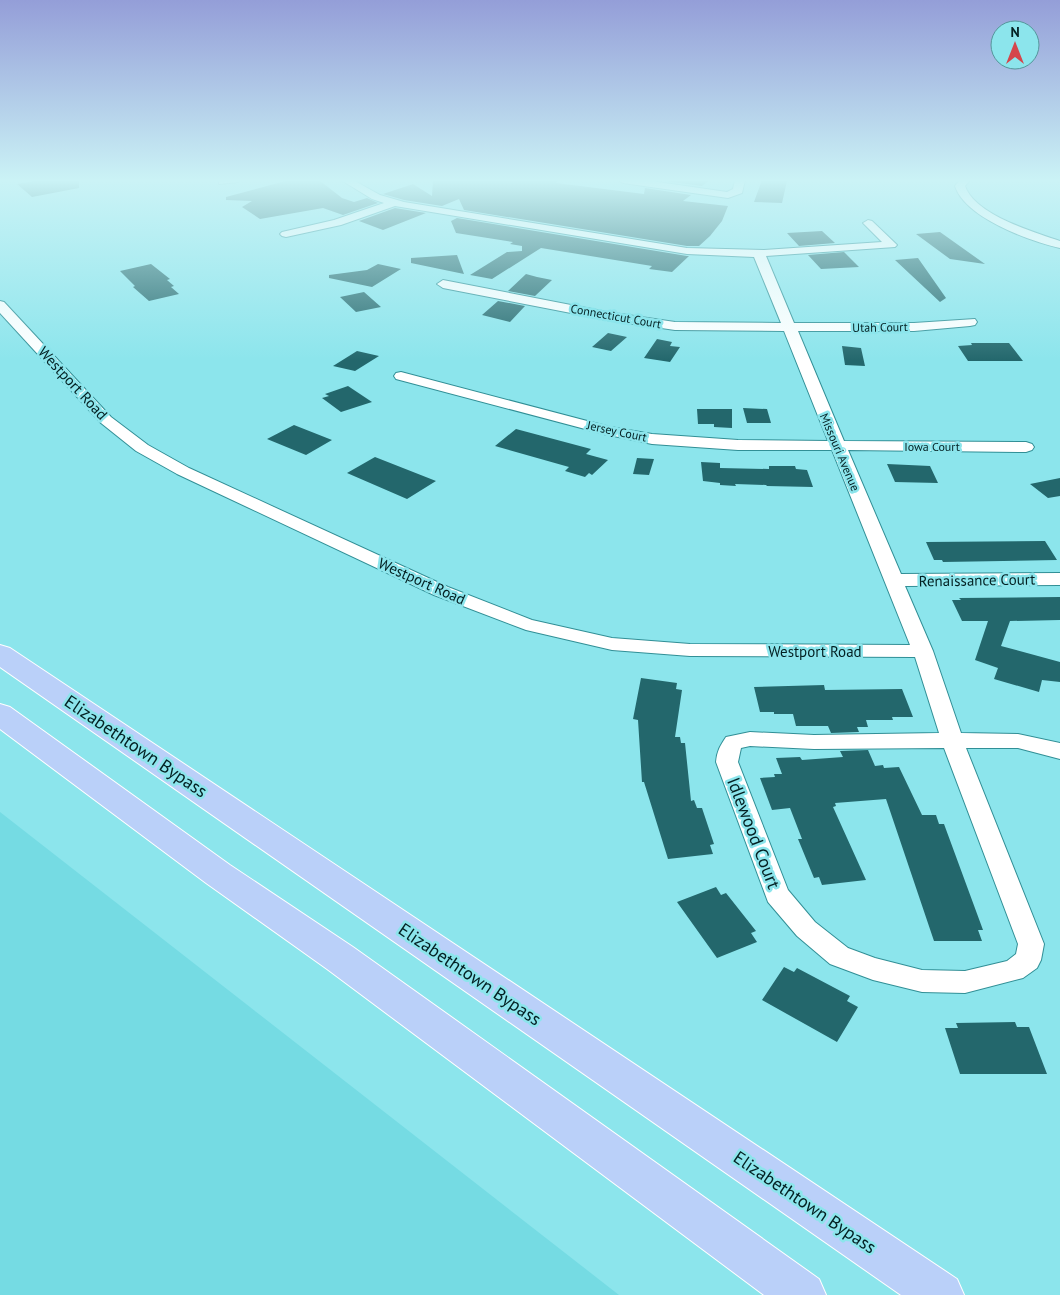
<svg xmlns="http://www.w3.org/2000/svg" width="1060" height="1295" font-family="'PT Sans',sans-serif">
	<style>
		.built { fill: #75dbe3 }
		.building { fill: #23676c }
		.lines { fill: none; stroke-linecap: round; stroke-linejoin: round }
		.street-casing { stroke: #318f96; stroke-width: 2 }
		.highway-casing { stroke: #fff; stroke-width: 2 }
		.street { fill: #fff; fill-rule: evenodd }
		.highway { fill: #bad0f9; fill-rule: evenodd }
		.labels { text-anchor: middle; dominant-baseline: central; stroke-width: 5; stroke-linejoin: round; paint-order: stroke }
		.far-street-label { font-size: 12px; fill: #032022; stroke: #8ce5ec }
		.street-label { font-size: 15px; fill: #032022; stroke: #8ce5ec }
		.near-street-label { font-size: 18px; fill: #032022; stroke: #8ce5ec }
	</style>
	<rect width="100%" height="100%" fill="#8ce5ec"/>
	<!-- built -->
	<path class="built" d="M0,812L619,1295H0Z"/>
	<!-- building -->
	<path class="building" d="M40,180H79V188L32,197L17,184Z
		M289,180H319L342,198L354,202L367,198L378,203L343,215L323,208L260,219L242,207L252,201L226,200V197Z
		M433,180H558L556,183L644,194L645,188L691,195L683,201L728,206L722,221L710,236L699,246H687L464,210L459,199L442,206L404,200L383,194L413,184L432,196Z
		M657,180H710L702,186Z
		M762,180L787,181L782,203L754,202Z
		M395,208L426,213L383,230L359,221Z
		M457,218L687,256H689L672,272L649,269L652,266L541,248L492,279L470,275L507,252L522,251V246L510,244L513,242L456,233L451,221Z
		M822,231L835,243L799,246L787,233Z
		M940,232L985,264L950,259L916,234Z
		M844,252L859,267L821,269L808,255Z
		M457,255L464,274L411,263V258Z
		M918,258L946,298L940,302L895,260Z
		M151,264L170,279L167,280L174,286L171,287L179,294L149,301L133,287L135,286L120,271Z
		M378,264L401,269L372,287L329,278V275L367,270Z
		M526,274L537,277L552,280L535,296L508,291Z
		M364,292L381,307L356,312L340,297Z
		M498,301L525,306L510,322L482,315Z
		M608,333L627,337L611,351L592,347Z
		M657,339L672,342L670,346L680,347L670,362L644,358Z
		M971,343H1009L1023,361H968L958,346L972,345Z
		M842,346L861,348L865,366L845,365Z
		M357,351L379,356L355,371L333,366Z
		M348,386L372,402L341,412L322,398L329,396L325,394Z
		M743,408L767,409L771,423H747Z
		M697,409H732V428L714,427V424H698Z
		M294,425L332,440L306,455L267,439Z
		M516,429L591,449L586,454L608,460L592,475L589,473L585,477L565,471L569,467L495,446Z
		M375,457L436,481L407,499L347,473Z
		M637,458L654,459L649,475L633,474Z
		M701,462L720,463V468L769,469V466H795L796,469L807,470L813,487L767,486L766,485L735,484L736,486L720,485V483L703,481Z
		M887,464L930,466L938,483L895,482Z
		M1060,478V496L1048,498L1030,484Z
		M1045,541L1057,560L943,562L942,560H934L926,542Z
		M1060,597V620L1010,621L1001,646L1060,662V682L1042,680L1039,692L994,679L998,668L975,660L988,621H962L952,600H961L959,598Z
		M641,678L677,683L676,689L682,690L675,737H680L681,743H685L691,801L694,800L697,808H702L714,844L710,845L713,854L668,859L644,782H642L638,720L633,719Z
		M824,685L825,690L902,689L913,717H892L893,720H866L868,727H857L859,732L831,733L828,726H796L793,714H774V712H760L754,687Z
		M868,750L875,766L883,765L884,768L899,767L922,815H936L939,824H944L983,930H978L982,941H934L886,799L835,803L836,806L833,807L866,880L822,885L819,877L814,878L798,839H802L790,808L772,810L760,778L775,777L774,774H782L776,758L800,757L802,760L843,757L840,751Z
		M716,887L721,895L726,893L756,931L751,933L757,942L717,958L677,902Z
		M784,967L794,972L797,968L850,996L847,1001L858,1007L837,1042L762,1000Z
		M1015,1022L1017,1027H1029L1047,1074H960L945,1028H958L956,1023Z"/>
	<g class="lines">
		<!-- street casing -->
		<g class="street-casing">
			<path id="street" d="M219,180H239L238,182L219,184Z
				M341,180H353L380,195L404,202L687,248L764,250L882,242L863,223L868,220L872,221L895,243L897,245L895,247L766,256L794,323H914L975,319L977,322L975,325L970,326L914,331H798L844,441L1026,442L1032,444L1034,447L1032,450L1026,452L848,450L901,574L1060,573V585L905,586L933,651L961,733L1018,734L1060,743V759L1018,748H966L1044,944L1041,960L1037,968L1023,978L965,993L922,992L873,980L830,964L797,936L768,902L716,762C717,751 720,746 726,737L750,732L814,735L939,733L915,657L690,656L612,650L526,630L434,595L177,474L136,451L101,423L0,313V301L4,302L111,417L148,445L189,468L448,587L532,620L612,638L690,644L910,645L832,450H738L652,444L604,434L396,379L394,376L396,373L401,372L610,427L652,434L738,440L828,441L784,331L675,330L607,320L443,288L437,284L443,280L607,312L675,322L781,323L754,257L687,254L395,206L341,225L286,237L282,236L280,234L282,232L334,220L384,203L372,199ZM750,746L814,749L944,748L1018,944L1016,954L1007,961L965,971L922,970L875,958L848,948L815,922L788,890L738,762L741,748Z
				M618,180H644L727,192L733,189L735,180H745L742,193L728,198L623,183Z
				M960,180H970L965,186C975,215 1034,232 1060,241V248C1030,241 965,218 955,186Z"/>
		</g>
		<!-- highway casing -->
		<g class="highway-casing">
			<path id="highway" d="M0,645L10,648L957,1279L964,1295H901L0,667Z
				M0,704L10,707L230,865L353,947L819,1279L826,1295H764L327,969L206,883L0,729Z"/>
		</g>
		<!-- street -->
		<use href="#street" class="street"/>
		<!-- highway -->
		<use href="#highway" class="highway"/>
	</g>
	<!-- sky -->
	<linearGradient id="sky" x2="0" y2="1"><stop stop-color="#949ed8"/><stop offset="0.5" stop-color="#cbf3f6"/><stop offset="1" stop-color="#cbf3f6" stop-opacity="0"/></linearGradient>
	<rect width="1060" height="361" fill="url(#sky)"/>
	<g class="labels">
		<!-- far-street labels -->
		<g class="far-street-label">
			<text transform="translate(616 316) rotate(10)">Connecticut Court</text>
			<text transform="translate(880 327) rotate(-1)">Utah Court</text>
			<text transform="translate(617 431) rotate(12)">Jersey Court</text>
			<text x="932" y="446">Iowa Court</text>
			<text transform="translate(840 452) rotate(67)">Missouri Avenue</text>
		</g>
		<!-- street labels -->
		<g class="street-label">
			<text transform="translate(73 383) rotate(47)">Westport Road</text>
			<text transform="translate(977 580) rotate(-1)">Renaissance Court</text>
			<text transform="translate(422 581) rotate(24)">Westport Road</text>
			<text x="815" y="651">Westport Road</text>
		</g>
		<!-- near-street labels -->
		<g class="near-street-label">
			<text transform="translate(136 746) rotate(34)">Elizabethtown Bypass</text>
			<text transform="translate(754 833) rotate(69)">Idlewood Court</text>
			<text transform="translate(470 974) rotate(34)">Elizabethtown Bypass</text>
			<text transform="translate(805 1202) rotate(34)">Elizabethtown Bypass</text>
		</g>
	</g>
	<!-- north arrow -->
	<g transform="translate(1015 45)"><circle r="24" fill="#8ce5ec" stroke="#55969b"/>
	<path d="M0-4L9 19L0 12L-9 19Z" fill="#d5454b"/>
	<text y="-8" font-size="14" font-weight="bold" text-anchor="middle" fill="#032022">N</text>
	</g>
</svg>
